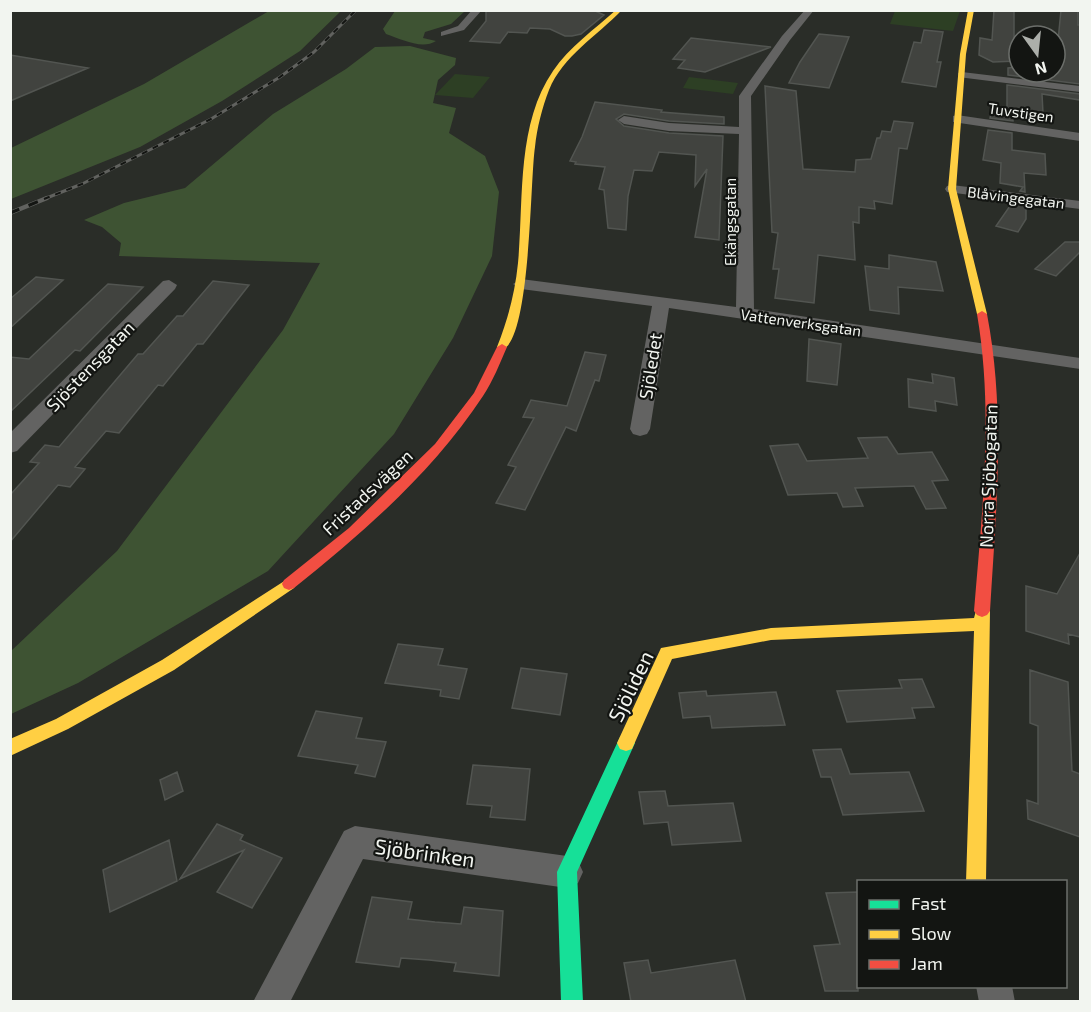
<svg xmlns="http://www.w3.org/2000/svg" width="1091" height="1012" font-family="'Exo 2',sans-serif">
	<style>
		.green { fill: #2d3f24 }
		.forest { fill: #3e5333 }
		.building { fill: #41433f; stroke: #525551; stroke-width: 1.5 }
		.lines { fill: none; stroke-linecap: round; stroke-linejoin: round }
		.street { fill: #636362; fill-rule: evenodd }
		.fast { fill: #16e098; fill-rule: evenodd }
		.slow { fill: #ffcf43; fill-rule: evenodd }
		.jam { fill: #f24e42; fill-rule: evenodd }
		.rail-far1-casing { stroke: #61625f; stroke-width: 3 }
		.rail-casing { stroke: #61625f; stroke-width: 4.5 }
		.rail-far1 { stroke: #131512; stroke-width: 2; stroke-dasharray: 6; stroke-linecap: butt }
		.rail { stroke: #131512; stroke-width: 3; stroke-dasharray: 10; stroke-linecap: butt }
		.labels { text-anchor: middle; dominant-baseline: central; stroke-width: 4.5; stroke-linejoin: round; paint-order: stroke }
		.far-street-label { font-size: 15px; fill: #f2f5f0; stroke: #131512 }
		.street-label { font-size: 18px; fill: #f2f5f0; stroke: #131512 }
		.near-street-label { font-size: 21px; fill: #f2f5f0; stroke: #131512 }
	</style>
	<rect width="100%" height="100%" fill="#2a2d28"/>
	<!-- green -->
	<path class="green" d="M895,11V10L960,11L953,31L890,24Z
		M455,74L490,77L473,98L435,95Z
		M689,77L738,83L733,94L683,88Z"/>
	<!-- forest -->
	<path class="forest" d="M269,11H341L300,51L222,101L140,147L11,199V148L144,84Z
		M395,11V10L465,11L451,24L425,32L423,38L436,41C422,50 401,39 386,34L383,29Z
		M410,46L456,58L455,65L438,80L433,103L456,108L449,133L485,156L499,192L492,256L453,338L394,434L268,571L78,683L11,714V651L117,551L283,330L320,263L119,256L121,243L102,227L84,220L124,203L185,188L273,114L346,69L375,47Z"/>
	<!-- building -->
	<path class="building" d="M486,10H593L604,15L581,34L572,36H565L550,29L530,28L527,33L508,32L500,43L470,41L486,21Z
		M994,10H1014V39H1019V61L993,62L979,55L980,38L992,40Z
		M1061,10H1078V25H1080V84L1008,75V68L1019,67V72H1055Z
		M924,30L943,32L937,62H941L936,87L902,82L914,42L921,43Z
		M819,34L849,37L829,88L789,83L800,62Z
		M691,38L771,47L705,72L678,68L685,60L673,59Z
		M10,55L88,68L10,101Z
		M1007,85L1080,94V100L1042,94L1043,113L1007,109Z
		M765,86L796,91L803,169L855,172L856,160L871,159L877,138H880L882,131L891,132L894,121L913,123L907,149L899,148L892,204L874,201L875,209L859,207V223L853,222L855,260L818,255L814,303L775,298L779,269H773L778,233L772,232Z
		M595,102L662,110L661,112L724,117V124L669,121L624,114L616,119L624,126L669,133L723,136L719,240L695,237L707,169L695,186L696,155L659,152L652,171L634,170L628,196L626,230L608,228L604,190L599,189L605,167L575,164L576,162L570,161L582,137Z
		M992,109L1013,111V121L990,118Z
		M988,130L1012,133V150L1045,154L1046,175L1024,173L1025,192L1020,191L1023,187L1000,183L1001,163L983,160Z
		M1012,203L1026,204V219L1018,232L996,226Z
		M1065,242H1080V252L1056,276L1035,269Z
		M889,255L936,262L943,291L898,287L899,314L870,310L865,266L889,269Z
		M36,277L63,280L10,328V299Z
		M213,281L249,285L203,344H197L163,386L158,385L119,433L106,431L75,467L85,469L70,487L58,485L10,542V495L39,463L30,462L45,445L59,447L138,354H143L177,316H183Z
		M108,284L143,287L80,351L75,350L10,412V357L29,359Z
		M809,339L841,344L837,385L807,381Z
		M585,352L606,355L599,381L595,380L576,431L566,427L525,510L496,503L516,467L508,465L534,418L523,417L531,400L567,406Z
		M932,374L954,378L957,405L935,401L936,411L909,407L908,379L933,383Z
		M887,437L898,454L932,452L948,480L932,481L946,508L926,509L914,486L855,488L863,506L843,507L837,493L788,495L770,446L798,444L807,461L868,458L858,438Z
		M1080,553V637L1068,634L1069,644L1026,631V586L1057,594Z
		M398,644L443,649L438,665L467,669L459,699L440,696L441,690L385,683Z
		M521,668L567,674L560,715L512,708Z
		M1030,670L1068,682L1072,771L1080,774V837L1028,819L1027,800L1038,804V726L1030,723Z
		M922,679L934,707L912,708L915,718L847,722L837,691L902,688L899,680Z
		M706,691L707,696L776,692L785,725L712,728L710,716L683,718L679,693Z
		M316,711L362,718L356,738L386,742L375,777L355,773L358,765L298,756Z
		M841,749L850,774L909,772L924,811L843,815L831,777H821L813,750Z
		M473,765L530,769L525,820L490,817L492,806L467,804Z
		M177,772L183,791L165,800L160,780Z
		M665,791L668,806L733,803L741,841L672,845L668,822L644,824L639,792Z
		M217,824L243,835L240,840L282,858L252,908L217,892L244,850L180,879Z
		M169,840L177,881L110,912L103,870Z
		M858,892V991H825L814,946L840,944L826,893Z
		M372,897L412,902L408,919L435,922L461,924L464,907L503,911L499,976L454,971L456,963L429,960L401,958L399,967L356,962Z
		M648,960L651,973L735,960L746,1002H631L624,963Z"/>
	<g class="lines">
		<!-- street -->
		<path class="street" d="M472,10H482L464,30L441,36V32L458,26Z
			M805,10H814L790,40L751,96L754,309L1080,358V369L669,308L650,429L647,434L640,436L633,434L630,429L652,306L521,289L513,284L521,279L736,307L739,134L669,131L624,124L618,120L624,116L669,123L739,127V96L782,36Z
			M962,72L1080,86V92L958,77V73Z
			M957,115L1080,133V141L953,122V116Z
			M952,185L1080,201V209L947,192L945,189L947,186Z
			M169,280L177,285L175,289L17,451L10,453V433L163,281Z
			M355,826L567,856L578,861L583,872L578,883L567,888L363,859L290,1002H253L344,831Z
			M976,986H1012L1015,1002H979Z"/>
		<!-- fast -->
		<path class="fast" d="M626,735L632,737L635,743L577,872L583,1002H561L557,872L620,737Z"/>
		<!-- slow -->
		<path class="slow" d="M616,10H622C597,36 563,56 549,90C542,108 537,128 535,147C530,179 531,340 502,350L498,349L497,347C508,319 515,293 518,263C524,200 516,125 553,71C569,47 595,29 616,10Z
			M968,10H974L966,54L956,189L987,314L982,317L977,314L948,189L960,54Z
			M289,578L294,580L296,584L294,588L174,670L68,729L10,756V739L56,719L162,660Z
			M982,605L987,607L990,611L986,882H966L974,631L771,640L672,659L632,749L626,751L620,749L617,743L661,648L771,628L974,618L977,607Z"/>
		<!-- jam -->
		<path class="jam" d="M982,311L987,314C1006,413 996,511 990,611L987,615L982,617L977,615L974,611C982,512 994,413 977,314Z
			M502,344L507,347C500,363 493,381 483,396C433,472 364,532 294,588L289,590L284,588L282,584L284,580L349,528L435,444L474,393L497,347Z"/>
		<!-- rail-far1 casing -->
		<g class="rail-far1-casing">
			<path id="rail-far1" d="M44,199L82,184L211,119L280,77L314,52L356,10"/>
		</g>
		<!-- rail casing -->
		<g class="rail-casing">
			<path id="rail" d="M10,213L47,198"/>
		</g>
		<!-- rail-far1 -->
		<use href="#rail-far1" class="rail-far1"/>
		<!-- rail -->
		<use href="#rail" class="rail"/>
	</g>
	<g class="labels">
		<!-- far-street labels -->
		<g class="far-street-label">
			<text transform="translate(1021 112) rotate(8)">Tuvstigen</text>
			<text transform="translate(1016 197) rotate(7)">Blåvingegatan</text>
			<text transform="translate(730 222) rotate(-90)">Ekängsgatan</text>
			<text transform="translate(801 322) rotate(8)">Vattenverksgatan</text>
		</g>
		<!-- street labels -->
		<g class="street-label">
			<text transform="translate(90 366) rotate(-46)">Sjöstensgatan</text>
			<text transform="translate(650 366) rotate(-81)">Sjöledet</text>
			<text transform="translate(988 476) rotate(-88)">Norra Sjöbogatan</text>
			<text transform="translate(367 492) rotate(-43)">Fristadsvägen</text>
		</g>
		<!-- near-street labels -->
		<g class="near-street-label">
			<text transform="translate(630 686) rotate(-64)">Sjöliden</text>
			<text transform="translate(425 852) rotate(8)">Sjöbrinken</text>
		</g>
	</g>
	<!-- border -->
	<rect width="1091" height="1012" fill="none" stroke="#f2f5f0" stroke-width="24"/>
	<!-- legend -->
	<rect x="857" y="880" width="210" height="108" fill="#131512" stroke="#6c6f6b" stroke-width="1.5"/>
	<rect x="869" y="900" width="30" height="9" fill="#16e098" stroke="#6c6f6b" stroke-width="1.5"/>
	<text x="911" y="910" font-size="18" fill="#f2f5f0">Fast</text>
	<rect x="869" y="930" width="30" height="9" fill="#ffcf43" stroke="#6c6f6b" stroke-width="1.5"/>
	<text x="911" y="940" font-size="18" fill="#f2f5f0">Slow</text>
	<rect x="869" y="960" width="30" height="9" fill="#f24e42" stroke="#6c6f6b" stroke-width="1.5"/>
	<text x="911" y="970" font-size="18" fill="#f2f5f0">Jam</text>
	<!-- north arrow -->
	<g transform="translate(1037 54) rotate(165)"><circle r="28" fill="#131512" stroke="#6c6f6b" stroke-width="1.5"/>
	<path d="M0-4.5L10 22L0 15L-10 22Z" fill="#acafaa"/>
	<text y="-9" font-size="16" font-weight="bold" text-anchor="middle" fill="#f2f5f0">N</text>
	</g>
</svg>
